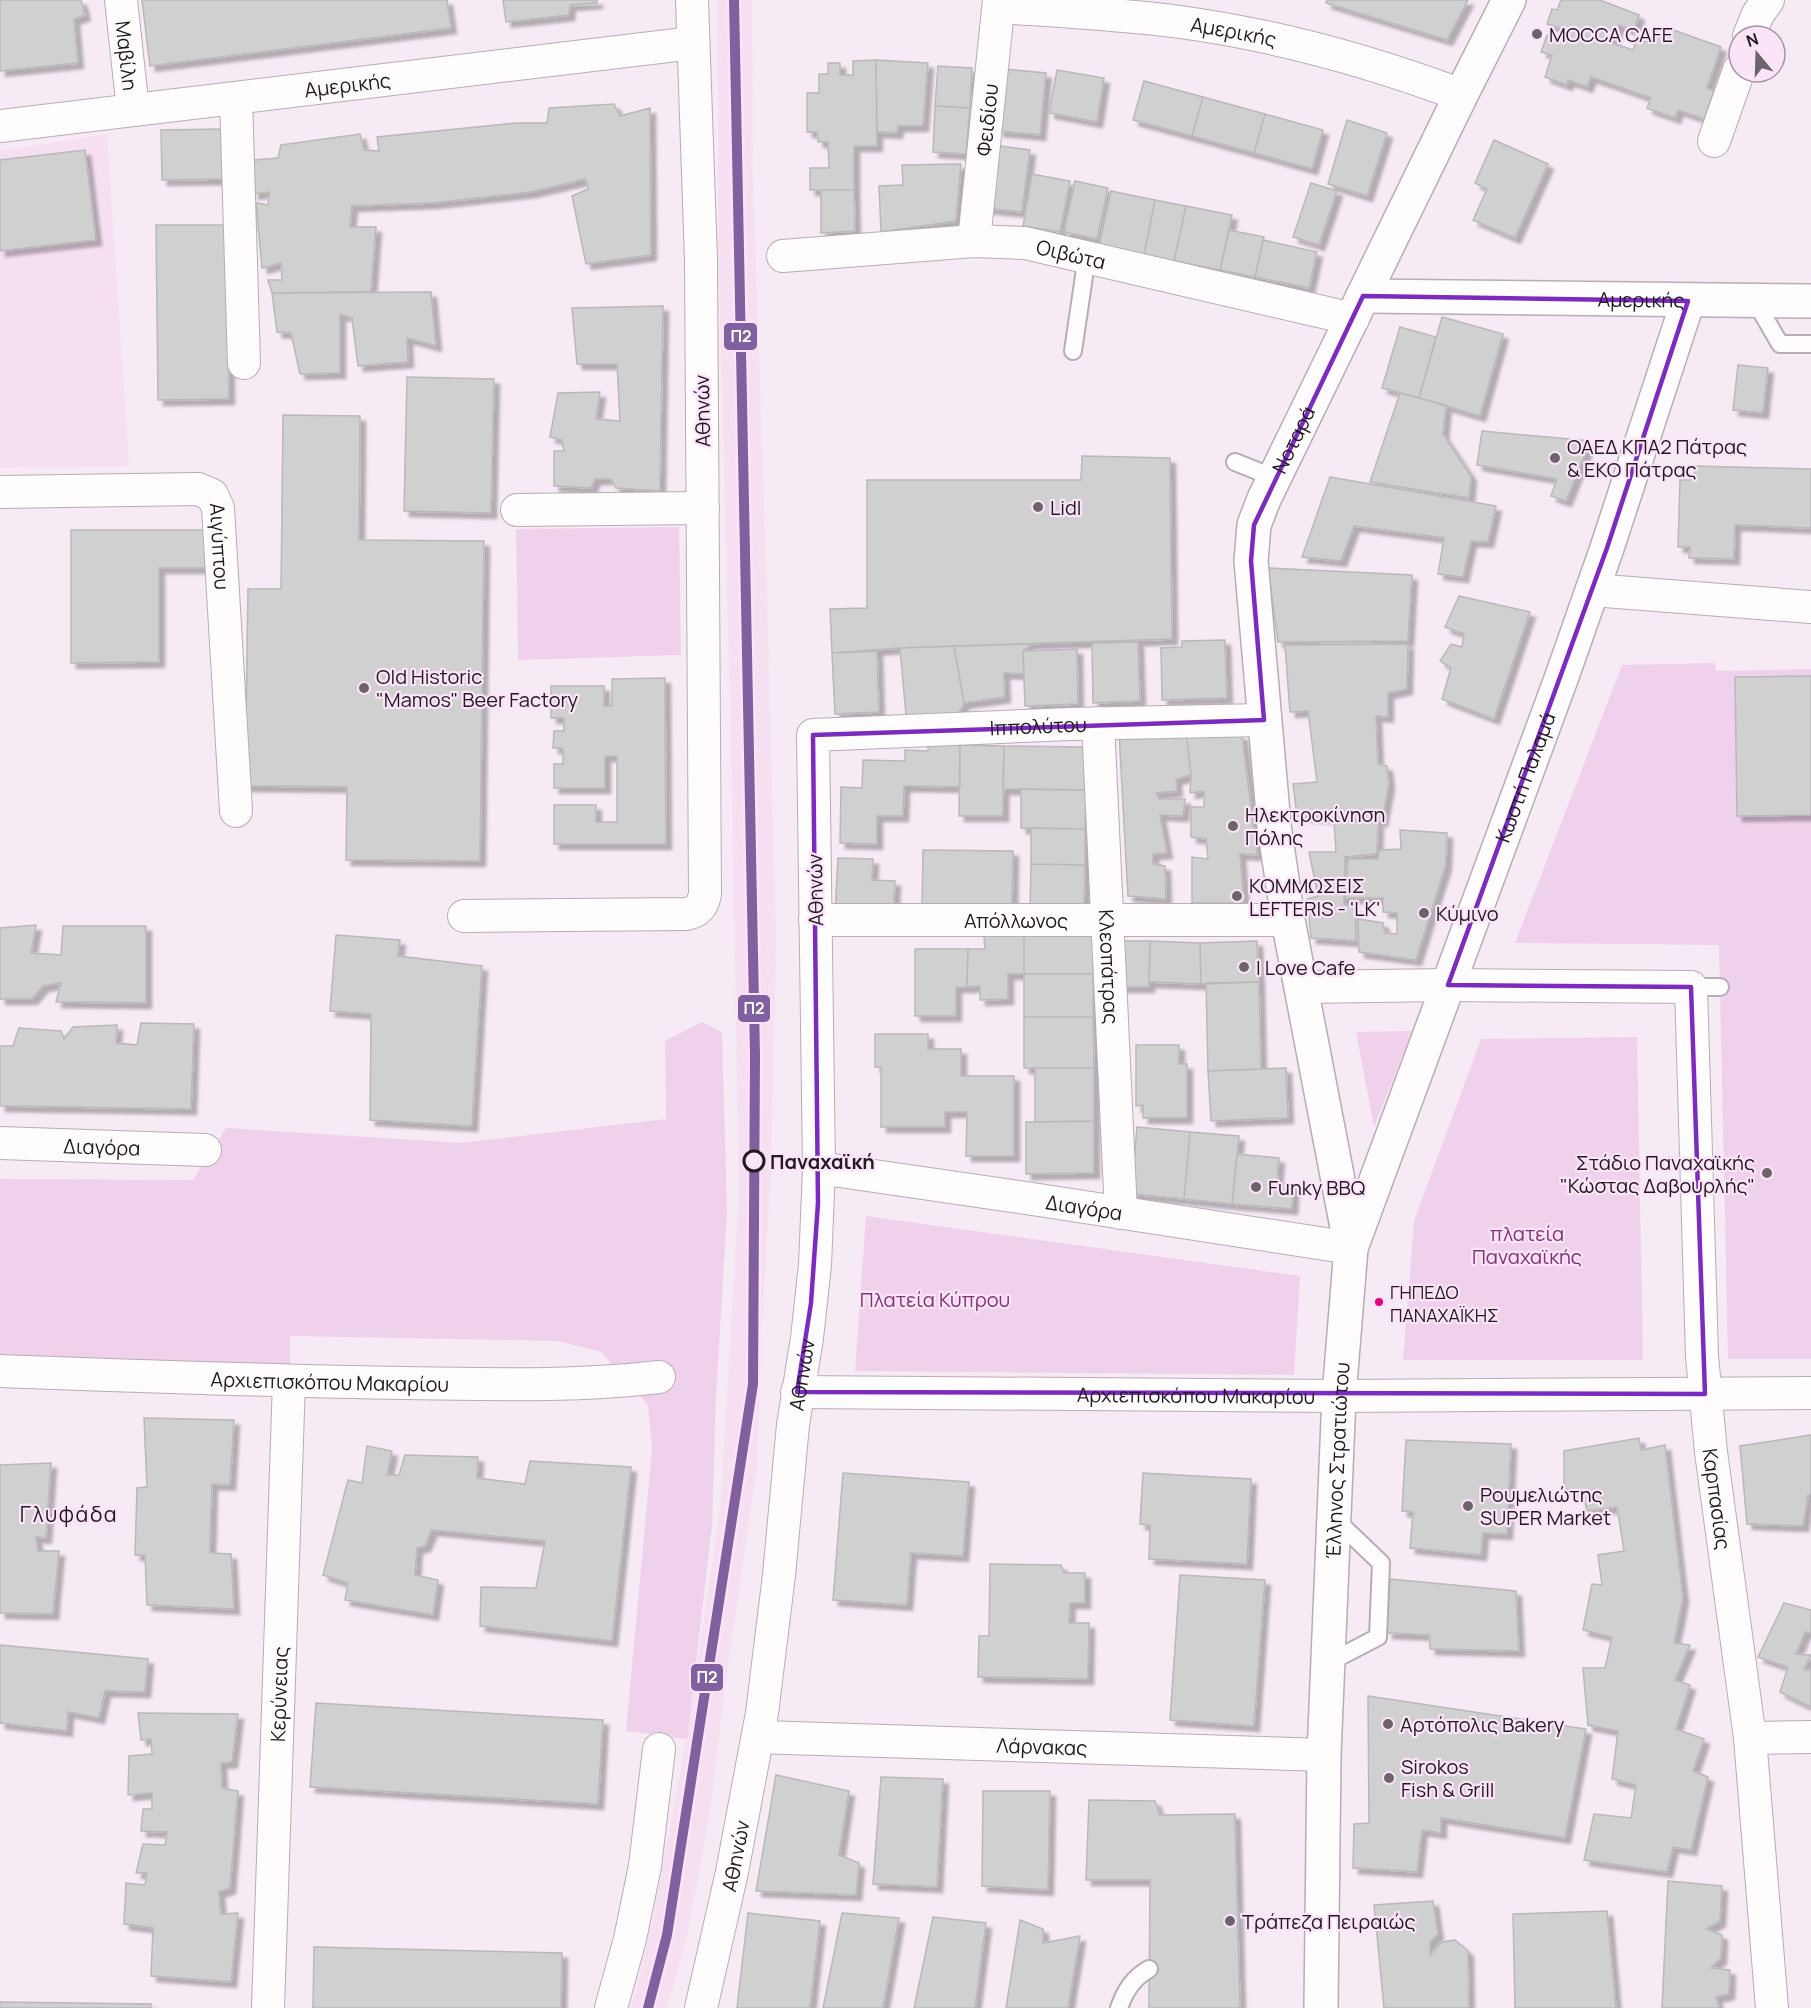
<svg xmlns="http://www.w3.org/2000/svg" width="1811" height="2008" font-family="Manrope,sans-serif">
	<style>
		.built { fill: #f5dff1 }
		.green { fill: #f0d1eb }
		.building { fill: #d0d0d0; stroke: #b9b8ba; stroke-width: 1.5; filter: url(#shadow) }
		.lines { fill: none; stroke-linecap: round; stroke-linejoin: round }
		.service-casing { stroke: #b7adb5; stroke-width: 20 }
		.minor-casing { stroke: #b7adb5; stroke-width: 34 }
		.tertiary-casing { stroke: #b7adb5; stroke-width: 36 }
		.secondary-casing { stroke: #b7adb5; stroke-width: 36 }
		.service { stroke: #fefcfd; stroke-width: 16 }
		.minor { stroke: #fefcfd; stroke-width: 32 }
		.tertiary { stroke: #fefcfd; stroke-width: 33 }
		.secondary { stroke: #fefcfd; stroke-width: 33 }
		.rail-1-casing { stroke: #fce4f8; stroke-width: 15 }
		.rail-1 { stroke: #81609f; stroke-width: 10 }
		.marked { fill: none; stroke: #7b2cbf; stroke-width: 4.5; stroke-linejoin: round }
		.poi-dot { fill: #6c636b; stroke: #fce4f8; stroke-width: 2 }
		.stop-dot { fill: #fce4f8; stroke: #221a21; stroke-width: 3 }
		.bus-dot { fill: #e5007d; stroke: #fce4f8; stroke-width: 2 }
		.labels { text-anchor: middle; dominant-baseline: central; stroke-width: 4.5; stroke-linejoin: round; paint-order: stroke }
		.bus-label { font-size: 18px; fill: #221a21; stroke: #fce4f8; text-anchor: start }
		.street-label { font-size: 20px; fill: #221a21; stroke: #fce4f8 }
		.poi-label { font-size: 20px; fill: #221a21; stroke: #fce4f8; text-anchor: start }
		.stop-label { font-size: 20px; font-weight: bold; fill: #221a21; stroke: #fce4f8; text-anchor: start }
		.park-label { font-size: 20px; fill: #803377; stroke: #fce4f8 }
		.neighbourhood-label { font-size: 21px; letter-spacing: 1.5px; fill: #221a21; stroke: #fce4f8 }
		.line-badge { stroke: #fce4f8; stroke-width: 2 }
		.badge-label { font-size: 16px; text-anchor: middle; font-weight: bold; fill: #fff }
	</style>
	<defs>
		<filter id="shadow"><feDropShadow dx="5.5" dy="5.5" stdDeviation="1.5" flood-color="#0004"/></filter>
	</defs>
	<rect width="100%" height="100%" fill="#f6eaf4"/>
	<!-- built -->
	<path class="built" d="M718,0H752L753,177L767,595L776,945L771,1175L762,1322L757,1467L727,1672L709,1817L687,1936L667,2008H631L652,1925L684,1751L720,1511L739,1193L730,696L718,241Z
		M107,134L129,466L0,468V151Z"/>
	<!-- green -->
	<path class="green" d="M679,527L681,655L518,660L516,529Z
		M1715,663L1716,671L1811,669V1359H1728L1719,945L1515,943L1622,665Z
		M702,1022L722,1032L727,1211L716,1397L712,1526L687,1739L626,1731L652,1449L648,1405L601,1352L558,1341L290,1336V1374L0,1367V1179L193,1180L226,1128L462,1143L666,1119L665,1041Z
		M1412,1031L1374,1127L1356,1032Z
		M1637,1037L1643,1360H1403L1414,1221L1481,1039Z
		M866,1216L1300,1276L1294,1375L855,1371Z"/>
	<!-- building -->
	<path class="building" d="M0,0H81L85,15L74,19L78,63L0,71Z
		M142,0H447L451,28L150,66Z
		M503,0H597V3L570,5L569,15L506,22Z
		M1327,0H1468L1447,40L1326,3Z
		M1561,0H1600L1639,15L1634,31L1619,25L1612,43L1633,50L1637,39L1653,44L1657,34L1665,37L1668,28L1721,47L1707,88L1714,91L1704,119L1678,110L1675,118L1647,108L1651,98L1591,77L1587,87L1568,80L1567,85L1545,77L1552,55L1541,52L1547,35L1558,39L1562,29L1547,24L1552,9L1557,10Z
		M876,60L877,146H854V190H810V168H829L828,142H818L817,132H807V93H819V74H828V63H840V75H853V61Z
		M876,60L928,63L923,126H898L897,133L877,132Z
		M938,66L972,68L970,108L935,106Z
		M1004,69L1046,73L1040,135L998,131Z
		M1057,70L1104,78L1097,122L1049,113Z
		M1144,81L1203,97L1192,136L1133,120Z
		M1203,97L1265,114L1254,153L1192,136Z
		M614,104L620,116L650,108L651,255L586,264L572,196L588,189L586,179L531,192L433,203L352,206L350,227H376L371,292L272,293L268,280H282L281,263L262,268L256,203L268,205L269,192L253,194L254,160L278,158L281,145L360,134L364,150L379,151L377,137L517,123H547L549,108Z
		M935,106L970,108L966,154L933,152Z
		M1265,114L1323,130L1312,169L1254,153Z
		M1347,120L1387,133L1367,196L1328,184Z
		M224,129L225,179L162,180L161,130Z
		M1494,140L1548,164L1515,238L1473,220L1487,189L1475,183Z
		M993,145L1030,150L1022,212L985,208Z
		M85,150L96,240L0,251V160Z
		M961,164L956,221L881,232L879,186L903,185L902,165Z
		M1032,174L1070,181L1060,232L1023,226Z
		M1075,181L1108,188L1097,239L1064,232Z
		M1311,183L1337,191L1319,245L1293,237Z
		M821,190H854L855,231L821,233Z
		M1111,191L1155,200L1144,255L1099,246Z
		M1155,200L1186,206L1174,261L1144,255Z
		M1186,206L1232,215L1220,270L1174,261Z
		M156,225H227L229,399L158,400Z
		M1229,230L1264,237L1255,277L1220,270Z
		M1263,240L1317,252L1309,288L1255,277Z
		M431,292L436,346L407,338L408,362L358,366L352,318L340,314V373L300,374L291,333L277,332L272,293Z
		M663,306L660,491L616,488L611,479H595L591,488L554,486V451H564L562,440L550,437L558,393L600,392L596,419L620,421L617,364H577L572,308Z
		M1442,317L1503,334L1480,416L1419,398Z
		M1400,327L1436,337L1419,398L1382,388Z
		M1738,365L1768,368L1763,413L1733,410Z
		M407,377L494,379L491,513L404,511Z
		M1400,393L1446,405L1443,434L1471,476L1469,498L1370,482Z
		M283,415L360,416L359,540L484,541L480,861L346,860L347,787L245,786L248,589H281Z
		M1482,431L1590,441L1566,501L1551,496L1557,479L1477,465Z
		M1082,456L1170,458L1172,639L900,648L832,653L830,609L867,608V480H1081Z
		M1695,466L1811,469V528L1735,525L1734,559L1689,558L1690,547H1678L1680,480H1694Z
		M1330,477L1496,506L1488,542L1471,541L1463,577L1438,574L1444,538L1354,526L1341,561L1302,557Z
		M71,530H206V568H159V662L71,663Z
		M1268,568L1412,575L1408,641L1278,642Z
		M1459,596L1530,612L1494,719L1442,699L1451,668L1440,661L1451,644L1462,647L1464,634L1445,627Z
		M1225,640L1227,698L1162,700L1161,648L1182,647V641Z
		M1138,642L1140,701L1093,703L1092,643Z
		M1031,644L1023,651L1024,674L1004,673L1005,697L964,703L954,646Z
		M1408,644L1407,689L1388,693V717L1376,716L1378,764L1387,766L1389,784L1382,821L1297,816L1293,784L1317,782L1308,711L1290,712L1285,645Z
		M954,646L964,703L956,718L906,715L900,648Z
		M1077,649L1078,704L1025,706L1023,651Z
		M877,651L879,712L835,714L832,653Z
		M1811,676V815L1737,816L1735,677Z
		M665,678L666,844H554V805H596V822H617V756H605V788H554V764H563V748H553L554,731H564V718H551V686H604V706H612V679Z
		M1186,731L1242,735L1257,855L1240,854L1244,903H1192V857L1208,859L1206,839L1191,837V807H1204V791L1190,793L1191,775Z
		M1186,731L1191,775L1176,779L1177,791L1156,793L1159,799H1185L1183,816L1160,815L1167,853L1153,854V864L1165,866L1166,899L1128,896L1119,732Z
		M928,745H960V787L904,786L903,816H877V844L840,843L841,787L862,788L863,760L905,761V750L928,751Z
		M960,745L1004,746L1003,816H959Z
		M1004,746L1086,747V790L1003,789Z
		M1021,789L1086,790L1085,829L1021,828Z
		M1334,820L1378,823L1377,854L1345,857L1344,904L1355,907L1356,941L1311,938L1307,899L1318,896L1309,852H1336Z
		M1031,828L1085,829V865L1031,864Z
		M1400,830L1447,833L1446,864L1416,960L1359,952L1358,919L1383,923L1385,933L1397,934V913L1383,912V898H1345L1348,859H1378L1379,850L1401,849Z
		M923,850L1013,851L1012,910L922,908Z
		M838,858L873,859L872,880L895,881L893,917L835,915Z
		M1031,864L1085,865L1084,910H1030Z
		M36,925L31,953L61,955L63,926H146V1003L56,1002L61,983L43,986L32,999H0V928Z
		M336,935L400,940L398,956L482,966L472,1126L370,1120L371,1014L330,1011Z
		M984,936H1024V974H1008V999L980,1000V986L967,987L968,949H985Z
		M1024,936H1093V974H1024Z
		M1118,941H1150L1149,987H1118Z
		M1150,941L1200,943L1201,984L1149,982Z
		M1257,941L1259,982L1201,984L1200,943Z
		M915,949H968L967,987H956V1016H915Z
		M1024,974H1093V1017H1024Z
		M1259,982L1261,1069L1208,1071L1206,983Z
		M1024,1017H1093L1094,1068H1024Z
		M141,1023L194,1024L191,1109L0,1106V1046H13L19,1028L61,1031L64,1039L73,1027L117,1025L116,1043L137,1045Z
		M875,1034H928V1049H961V1076H1014V1156H966L967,1112H945V1127H881V1067H875Z
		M1136,1045H1179V1064H1187V1118H1143V1105L1136,1106Z
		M1035,1068H1094V1121L1035,1122Z
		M1286,1068L1288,1118L1211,1121L1208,1071Z
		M1094,1121V1173L1026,1174V1122Z
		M1137,1127L1190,1132L1184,1199L1131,1194Z
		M1190,1132L1239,1136L1232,1204L1184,1199Z
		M1237,1154L1279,1158L1277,1183L1294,1184L1292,1209L1232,1204Z
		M144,1418L234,1420L230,1485L212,1484L210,1553L231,1554L234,1609L147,1605L145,1555H135L137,1488L147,1487Z
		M1811,1435V1494L1808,1495L1803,1526L1747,1524L1740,1446Z
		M1639,1438L1641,1450L1665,1445L1683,1598L1674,1643L1690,1645L1675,1680L1690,1685L1676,1729L1704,1739L1693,1771L1708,1777L1691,1850L1673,1847L1667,1872L1584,1860L1594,1814L1631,1818L1636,1785L1612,1779L1618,1731L1588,1725L1583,1668H1605L1612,1637L1583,1630L1592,1584L1602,1585L1598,1555L1624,1551L1617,1507L1587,1511L1582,1490L1564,1489V1451Z
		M1406,1440L1511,1444L1507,1534L1483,1533L1481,1555L1410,1548L1413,1512L1402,1511Z
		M367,1446L392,1451L387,1475H399L405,1455L478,1457L477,1478L525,1484L530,1461L631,1467L612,1641L480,1626L481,1587L536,1588L545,1541L432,1530L425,1546L417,1548L415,1575L438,1580L433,1615L345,1600L348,1583L323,1575L348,1480L362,1483Z
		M51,1463L46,1538L36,1537L38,1551H59L53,1614L0,1613V1465Z
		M843,1473L969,1482L963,1556L911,1553L907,1605L833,1600Z
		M1143,1473L1251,1479L1247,1564L1149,1559L1150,1525L1140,1524Z
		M990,1564L1061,1565L1064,1573H1085V1603H1070L1069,1623H1089L1088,1679L978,1677L979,1636H989Z
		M1180,1575L1265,1580L1254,1726L1170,1720Z
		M1390,1579L1516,1591L1519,1651L1430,1649L1429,1635L1387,1633Z
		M1784,1603L1811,1610V1633L1805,1632L1796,1654L1811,1655L1804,1669L1811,1671V1707L1780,1692L1788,1667L1758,1657Z
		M0,1645L148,1659L145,1692L105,1691L99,1718L68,1712L67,1731L0,1723Z
		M1368,1696L1586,1729L1565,1838L1441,1818V1833L1422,1830L1417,1872L1353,1868L1354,1824L1369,1823Z
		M316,1703L603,1720L598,1804L310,1787Z
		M138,1713L238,1714L232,1762L221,1763L222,1788L238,1791L230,1888L219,1892L221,1914L238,1913L231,1982L151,1976L153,1928L124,1924L126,1883L145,1885L147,1873H136L143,1844L165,1845L167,1832L141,1831L143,1809H152V1793L128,1795L129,1756L152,1754L151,1739L141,1740Z
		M776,1775L849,1791L839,1855L859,1863L856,1895L756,1891Z
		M881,1777L943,1779L937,1887L873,1884Z
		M983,1791H1050L1048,1890L982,1886Z
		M1089,1800L1155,1801L1160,1815L1235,1814L1240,2008H1149L1150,1880H1086Z
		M1668,1881L1722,1886L1720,1921L1706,1929L1722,1935L1721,1958L1711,1968L1730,1970L1729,1994L1716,1997L1719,2008H1662Z
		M1433,1901L1438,1934L1430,1942V1955L1442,1942L1455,1940L1468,1951L1469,2008H1384L1374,1905Z
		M1607,1911L1616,2008H1515L1513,1914Z
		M748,1913L820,1921L810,2008H737Z
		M842,1913L899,1918L883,2008H823Z
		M933,1917L986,1923L975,2008H914Z
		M1020,1920L1043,1929V1943L1080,1936L1068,2008H1006Z
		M314,1947L562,1953L561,2008H313Z
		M0,2002L151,2004V2008H0Z"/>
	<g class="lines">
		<!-- service casing -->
		<g class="service-casing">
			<path id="service" d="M1755,301L1780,344H1811
				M1073,351L1087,256
				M1235,462L1275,478
				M1691,987H1720
				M1328,1663L1378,1637L1381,1563L1335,1519
				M1119,2008C1125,1991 1133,1978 1149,1969"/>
		</g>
		<!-- minor casing -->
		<g class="minor-casing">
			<g id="minor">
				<path id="s1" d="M121,0L133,110"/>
				<path id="s2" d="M999,7C1059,11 1120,14 1180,22C1276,35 1370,61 1461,95"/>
				<path d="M1749,36L1758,14L1768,0"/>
				<path d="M236,98L244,363"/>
				<path id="s3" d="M0,126L693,43"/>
				<path d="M1714,141L1739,70"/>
				<path id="s4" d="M974,241L999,0"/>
				<path id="s5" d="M783,256L974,241L1025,243L1353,319"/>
				<path id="s6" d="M0,492L198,489L212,495L218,508L236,811"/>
				<path d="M517,510L703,508"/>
				<path d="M1592,590L1811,607"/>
				<path id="s7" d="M1098,723L1121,1213"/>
				<path d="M464,916L686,914C697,912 703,906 705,894L701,260L692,0"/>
				<path id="s8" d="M815,920H1288"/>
				<path id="s9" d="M1301,987L1448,985L1691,987L1702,1356L1711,1452L1750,1738L1772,2008"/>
				<path id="s10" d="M0,1143L205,1150"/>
				<path id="s11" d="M819,1168L1039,1200L1351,1248"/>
				<path id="s12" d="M0,1371C135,1376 269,1381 404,1383C489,1384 574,1387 659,1377"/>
				<path id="s13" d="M797,1392L1339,1396L1811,1393"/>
				<path id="s14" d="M758,1737L1324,1755"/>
				<path d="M1750,1738L1811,1737"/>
				<path id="s15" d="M268,2008L289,1381"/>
				<path d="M611,2008L630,1939L645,1866L659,1749"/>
				<path id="s16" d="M701,2008L732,1872L762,1713L779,1575L793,1425L807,1338L815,1265L819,1168L813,735L1070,724L1264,720"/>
			</g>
		</g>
		<!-- tertiary casing -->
		<g class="tertiary-casing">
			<g id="tertiary">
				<path id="s17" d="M1363,296L1811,301"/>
				<path id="s18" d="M1351,1248L1561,679L1607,548L1688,301"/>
			</g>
		</g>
		<!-- secondary casing -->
		<g class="secondary-casing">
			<g id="secondary">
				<path id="s19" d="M1321,2008L1324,1755L1339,1396L1351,1248L1288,920L1274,825L1251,561L1254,525L1264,499L1461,95L1509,0"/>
			</g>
		</g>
		<!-- service -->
		<use href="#service" class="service"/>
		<!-- minor -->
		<use href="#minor" class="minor"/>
		<!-- tertiary -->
		<use href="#tertiary" class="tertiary"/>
		<!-- secondary -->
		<use href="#secondary" class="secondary"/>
		<!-- rail-1 casing -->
		<g class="rail-1-casing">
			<path id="rail-1" d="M648,2008L667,1935L753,1384L755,1055L734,0"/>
		</g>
		<!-- rail-1 -->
		<use href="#rail-1" class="rail-1"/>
	</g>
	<!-- marked area -->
	<path class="marked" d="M1363,296L1688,301L1607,548L1448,985L1691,987L1705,1394L797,1392L811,1303L818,1203L813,735L1264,720L1251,561L1254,525Z"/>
	<!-- markers -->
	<g class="poi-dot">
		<circle cx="1537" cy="34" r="6"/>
		<circle cx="1555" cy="458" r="6"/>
		<circle cx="1038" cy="507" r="6"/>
		<circle cx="364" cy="688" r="6"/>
		<circle cx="1233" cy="826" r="6"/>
		<circle cx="1237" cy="896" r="6"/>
		<circle cx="1424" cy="913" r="6"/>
		<circle cx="1244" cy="967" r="6"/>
		<circle cx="1767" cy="1173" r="6"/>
		<circle cx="1256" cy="1187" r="6"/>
		<circle cx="1468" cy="1506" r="6"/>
		<circle cx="1388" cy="1724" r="6"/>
		<circle cx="1389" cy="1778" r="6"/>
		<circle cx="1230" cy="1921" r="6"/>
	</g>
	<circle class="stop-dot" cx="754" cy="1161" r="10"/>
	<circle class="bus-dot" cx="1379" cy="1302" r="5"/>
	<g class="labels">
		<!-- bus labels -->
		<g class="bus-label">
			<text x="1390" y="1292">ΓΗΠΕΔΟ<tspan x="1390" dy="23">ΠΑΝΑΧΑΪΚΗΣ</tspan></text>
		</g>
		<!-- street labels -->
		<g class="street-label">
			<text stroke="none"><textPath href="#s2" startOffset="236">Αμερικής</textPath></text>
			<text stroke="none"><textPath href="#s1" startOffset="56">Μαβίλη</textPath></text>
			<text stroke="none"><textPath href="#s3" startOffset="350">Αμερικής</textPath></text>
			<text stroke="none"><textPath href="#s4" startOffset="122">Φειδίου</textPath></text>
			<text stroke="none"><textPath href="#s5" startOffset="290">Οιβώτα</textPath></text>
			<text stroke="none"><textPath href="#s17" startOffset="278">Αμερικής</textPath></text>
			<text transform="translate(702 411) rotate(-91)">Αθηνών</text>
			<text stroke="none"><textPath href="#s19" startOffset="1586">Νοταρά</textPath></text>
			<text stroke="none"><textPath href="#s6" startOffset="266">Αιγύπτου</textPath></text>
			<text stroke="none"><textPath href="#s16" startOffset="1508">Ιππολύτου</textPath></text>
			<text stroke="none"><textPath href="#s18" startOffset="502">Κωστή Παλαμά</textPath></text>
			<text transform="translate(815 890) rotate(-91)">Αθηνών</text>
			<text stroke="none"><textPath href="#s8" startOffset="201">Απόλλωνος</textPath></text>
			<text stroke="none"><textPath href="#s7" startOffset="244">Κλεοπάτρας</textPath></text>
			<text stroke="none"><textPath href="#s10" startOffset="102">Διαγόρα</textPath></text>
			<text stroke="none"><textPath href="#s11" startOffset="268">Διαγόρα</textPath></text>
			<text stroke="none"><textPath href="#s16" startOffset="642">Αθηνών</textPath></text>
			<text stroke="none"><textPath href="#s12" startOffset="330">Αρχιεπισκόπου Μακαρίου</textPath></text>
			<text stroke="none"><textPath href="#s13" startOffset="399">Αρχιεπισκόπου Μακαρίου</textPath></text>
			<text stroke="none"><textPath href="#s19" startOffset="548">Έλληνος Στρατιώτου</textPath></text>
			<text stroke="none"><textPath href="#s9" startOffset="903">Καρπασίας</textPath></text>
			<text stroke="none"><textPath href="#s15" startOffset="314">Κερύνειας</textPath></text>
			<text stroke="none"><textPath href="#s14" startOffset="284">Λάρνακας</textPath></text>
			<text stroke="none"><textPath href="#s16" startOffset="156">Αθηνών</textPath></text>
		</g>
		<!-- poi labels -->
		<g class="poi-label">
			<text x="1549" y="34">MOCCA CAFE</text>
			<text x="1567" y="446">ΟΑΕΔ ΚΠΑ2 Πάτρας<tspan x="1567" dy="23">&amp; ΕΚΟ Πάτρας</tspan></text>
			<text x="1050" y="507">Lidl</text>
			<text x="376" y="676">Old Historic<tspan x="376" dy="23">"Mamos" Beer Factory</tspan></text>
			<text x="1245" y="814">Ηλεκτροκίνηση<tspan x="1245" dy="23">Πόλης</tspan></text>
			<text x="1249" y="885">ΚΟΜΜΩΣΕΙΣ<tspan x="1249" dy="23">LEFTERIS - 'LK'</tspan></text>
			<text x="1436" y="913">Κύμινο</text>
			<text x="1256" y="967">I Love Cafe</text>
			<text x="1755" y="1162" text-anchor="end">Στάδιο Παναχαϊκής<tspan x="1755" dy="23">"Κώστας Δαβουρλής"</tspan></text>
			<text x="1268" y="1187">Funky BBQ</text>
			<text x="1480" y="1494">Ρουμελιώτης<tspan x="1480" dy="23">SUPER Market</tspan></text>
			<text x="1400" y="1724">Αρτόπολις Bakery</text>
			<text x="1401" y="1766">Sirokos<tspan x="1401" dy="23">Fish &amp; Grill</tspan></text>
			<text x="1242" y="1921">Τράπεζα Πειραιώς</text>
		</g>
		<!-- stop labels -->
		<g class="stop-label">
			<text x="770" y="1161">Παναχαϊκή</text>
		</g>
		<!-- park labels -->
		<g class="park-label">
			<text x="1527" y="1233">πλατεία<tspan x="1527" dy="23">Παναχαϊκής</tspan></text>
			<text x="935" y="1299">Πλατεία Κύπρου</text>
		</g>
		<!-- neighbourhood labels -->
		<g class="neighbourhood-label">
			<text x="69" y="1514">Γλυφάδα</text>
		</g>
	</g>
	<g class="line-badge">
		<rect x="723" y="322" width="35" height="29" rx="6" fill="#81609f"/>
		<rect x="737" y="994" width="34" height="29" rx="6" fill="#81609f"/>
		<rect x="690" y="1663" width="34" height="29" rx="6" fill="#81609f"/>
	</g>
	<g class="badge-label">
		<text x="741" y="342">Π2</text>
		<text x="754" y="1014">Π2</text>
		<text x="707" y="1683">Π2</text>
	</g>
	<!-- north arrow -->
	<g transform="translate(1757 54) rotate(341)"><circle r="28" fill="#fce4f8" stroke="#a593a2" stroke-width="1.5"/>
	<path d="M0-4.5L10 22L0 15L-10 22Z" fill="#6c636b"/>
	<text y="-9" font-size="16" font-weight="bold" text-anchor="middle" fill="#221a21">N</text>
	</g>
</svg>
